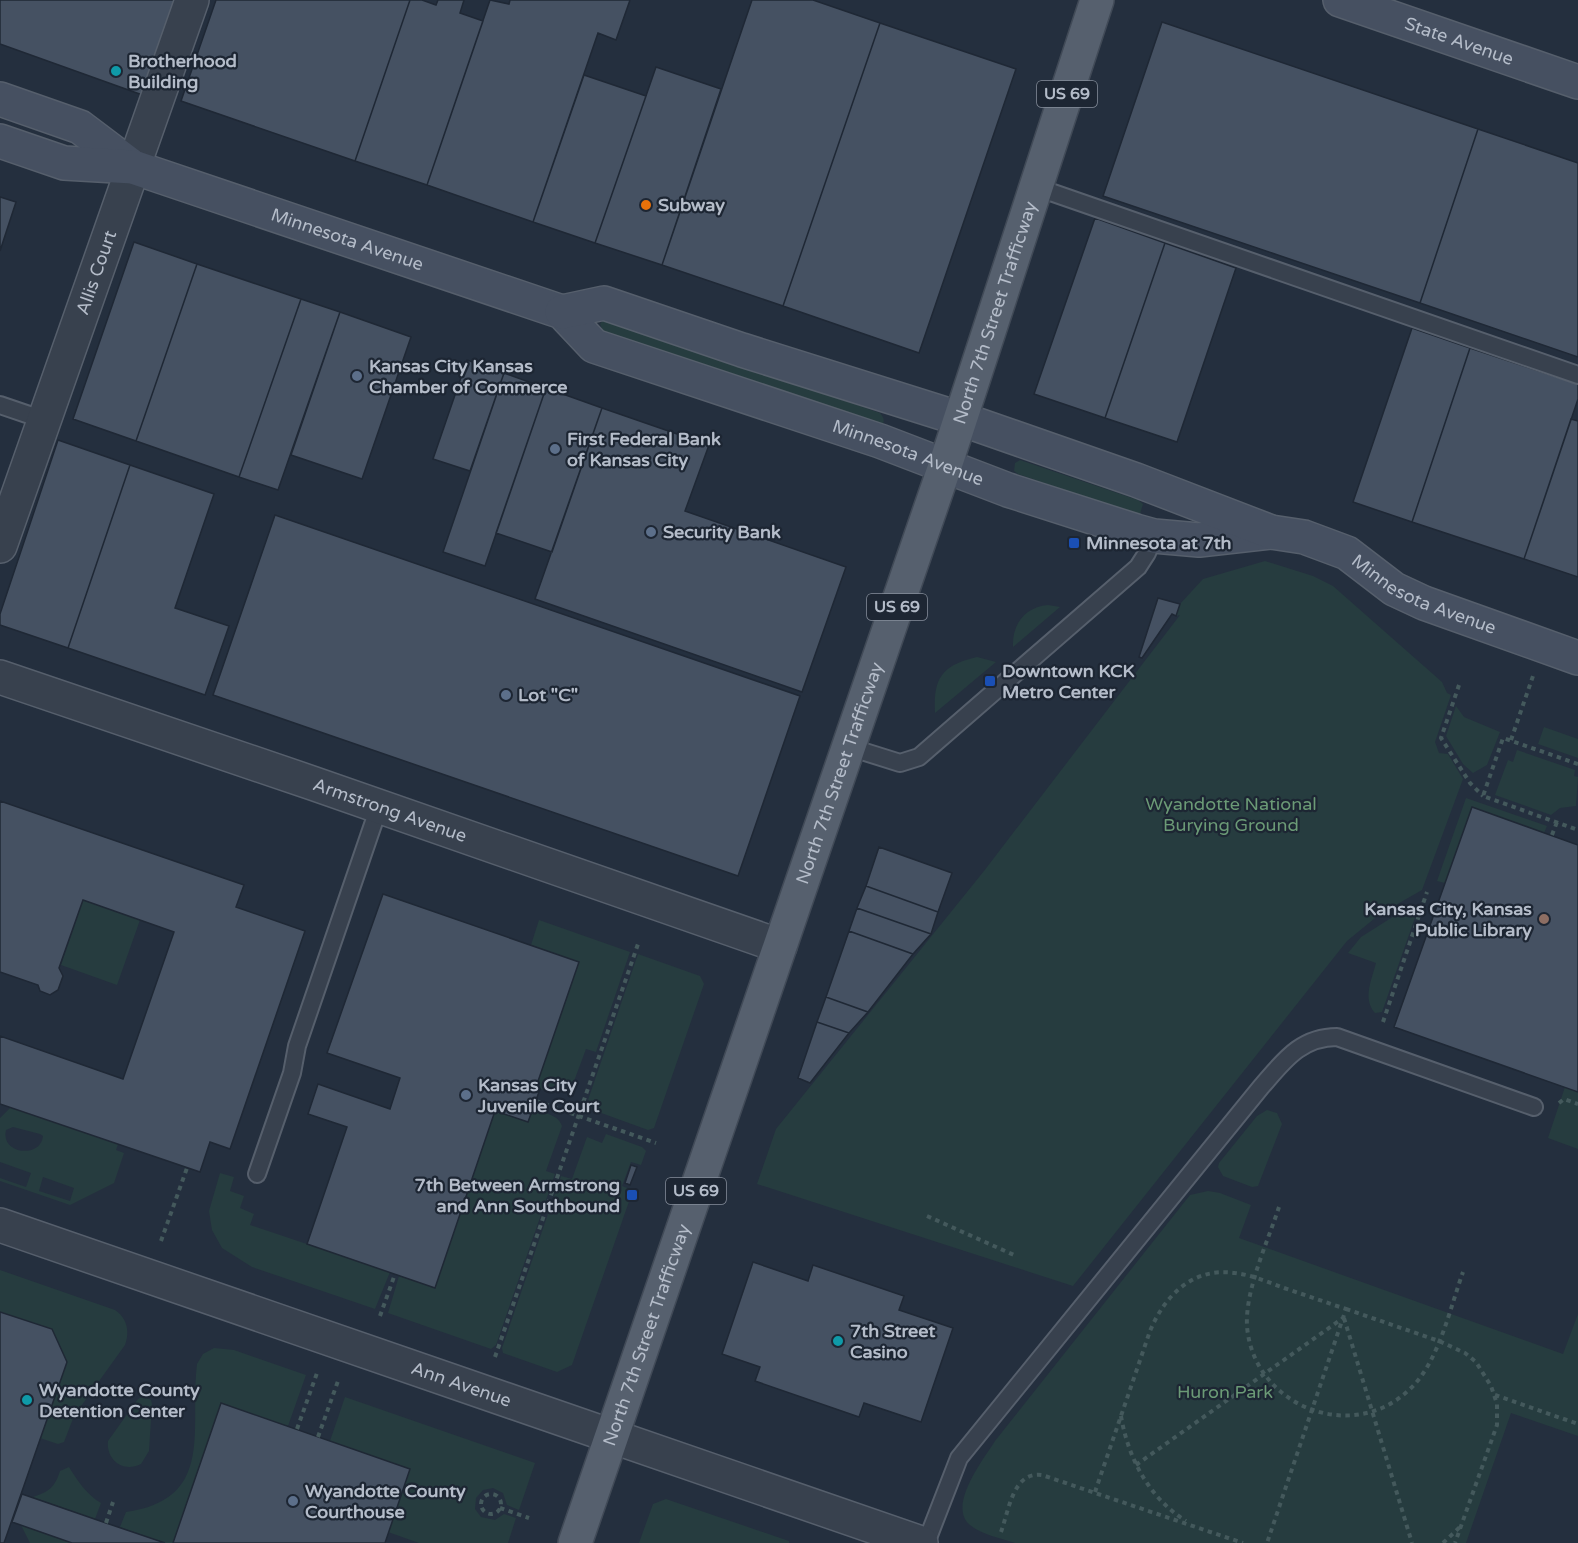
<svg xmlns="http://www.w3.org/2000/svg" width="1578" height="1543" font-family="'Varela Round',sans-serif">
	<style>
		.green { fill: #263c3f; fill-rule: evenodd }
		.building { fill: #455162; stroke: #1f2835; stroke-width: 1.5 }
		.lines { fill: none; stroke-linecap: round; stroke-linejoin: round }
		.lane-casing { stroke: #565f6c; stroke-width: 20 }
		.street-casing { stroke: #565f6c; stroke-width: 36 }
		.secondary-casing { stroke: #565f6c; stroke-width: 36 }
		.primary-casing { stroke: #414a57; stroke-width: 36 }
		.path { stroke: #44595c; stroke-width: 4; stroke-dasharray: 4.5 4.5; stroke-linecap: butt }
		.lane { stroke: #38414e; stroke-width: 16 }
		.street { stroke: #38414e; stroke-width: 33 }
		.secondary { stroke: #465061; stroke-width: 33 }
		.primary { stroke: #56606e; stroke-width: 33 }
		.culture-dot { fill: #0f9aa8; stroke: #1d2633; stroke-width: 2 }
		.food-dot { fill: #e8710a; stroke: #1d2633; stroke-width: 2 }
		.service-dot { fill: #5c6f8a; stroke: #1d2633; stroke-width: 2 }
		.transit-dot { fill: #1a4fb4; stroke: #1d2633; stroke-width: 2 }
		.education-dot { fill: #8d6e63; stroke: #1d2633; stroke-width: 2 }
		.labels { text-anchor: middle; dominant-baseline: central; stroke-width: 4.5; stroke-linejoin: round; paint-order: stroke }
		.shield { fill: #1d2633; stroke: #878f9c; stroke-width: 1.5 }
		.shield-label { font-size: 16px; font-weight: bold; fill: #b4bcc9 }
		.street-label { font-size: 18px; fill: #b4bcc9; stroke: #1d2633 }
		.poi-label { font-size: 18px; font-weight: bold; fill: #b4bcc9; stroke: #1d2633; text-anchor: start }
		.park-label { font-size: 18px; fill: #6b9a76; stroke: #1d2633 }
	</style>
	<rect width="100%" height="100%" fill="#242f3e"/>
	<!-- green -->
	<path class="green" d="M604,319H609L880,413C884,418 885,420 882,426L604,333L600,324Z
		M1020,460L1138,500L1143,504L1140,514L1136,515L1018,474L1014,471L1015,463Z
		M1265,561L1313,576L1333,586L1442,682L1447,693L1451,695L1435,742L1439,753L1448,754L1463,779L1422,890L1380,914L1347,941L1073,1286L757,1184L776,1129L984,871L1180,615L1176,616L1180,604L1203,579Z
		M1048,605L1060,607L1013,647C1012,624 1025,607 1048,605Z
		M977,657L996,662L935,713C933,677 943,665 977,657Z
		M1456,706L1464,717L1500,732L1487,765L1473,773L1463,764L1446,736Z
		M1544,727L1578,739V758L1538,744Z
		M1517,750L1575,770L1574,776L1578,777L1576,806L1560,808L1551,815L1495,795L1508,760L1513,762Z
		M1466,798L1547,826L1544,833L1472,807L1445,883L1437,881Z
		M83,900L140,920L117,985L61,965Z
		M1410,906L1418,909L1382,1012L1375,1013C1362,999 1372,979 1376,963L1348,953L1361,937Z
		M539,920L630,952L596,1052L586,1049L570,1092L553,1087L550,1093L536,1087L579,962L531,945Z
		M638,954L700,976L704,984L654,1128L648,1130L593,1110L588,1100Z
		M1565,1087L1578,1092V1149L1548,1138Z
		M11,1107L118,1144L116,1150L124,1153L114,1183L70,1205L0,1181V1178L26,1187L31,1173L0,1162V1118ZM13,1127L40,1134L43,1136C41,1159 0,1154 6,1130ZM43,1177L74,1188L70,1201L39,1191Z
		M533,1109C543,1113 558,1114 562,1126L546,1171L555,1174L496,1345L491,1349L388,1313L399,1276L435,1288L495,1111L528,1122Z
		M1267,1110L1277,1113L1282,1124L1258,1186L1252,1187L1223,1176L1218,1167L1219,1163L1257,1116Z
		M606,1134L642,1147L646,1151L641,1165L631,1162L622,1186L633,1190L572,1365L557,1372L503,1353L502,1348L561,1176L572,1179L587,1137L602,1143Z
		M220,1173L234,1177L230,1191L244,1196L240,1208L254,1214L250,1225L390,1272L375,1309L252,1267L222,1248L212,1230L209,1211Z
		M1208,1191L1220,1193L1251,1205L1239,1238L1563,1354L1578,1314V1436L1511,1413L1466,1543H1015C1001,1538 982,1535 970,1525C947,1506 983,1460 995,1441L1190,1195Z
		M0,1270L115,1310C127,1318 130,1331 125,1345L74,1416L64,1442L58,1444L40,1438L67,1362L52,1329L0,1312Z
		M214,1348L234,1350L306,1375L288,1426L222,1404L173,1543H165L120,1527L126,1512C216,1499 189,1429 197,1364L203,1354Z
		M144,1396L151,1400L152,1404L149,1451L141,1464C123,1473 106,1460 108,1441L138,1399Z
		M345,1397L535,1463L519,1510L507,1505L503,1493L493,1488L483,1490L476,1498L475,1509L481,1517L495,1520L504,1514L516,1518L508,1543H419L388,1532L410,1469L330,1441Z
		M69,1467C77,1480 87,1495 101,1503L95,1519L33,1497C49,1492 55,1487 60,1471Z
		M666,1499L789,1541V1543H639L653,1504Z
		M21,1525L72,1543H30Z"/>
	<!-- building -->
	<path class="building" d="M0,0H182L148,97L0,44Z
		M216,0H410L355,161L181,101Z
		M410,0H422L436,5L438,0H464L460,13L483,21L427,185L355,161Z
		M490,0L509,4L510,0H630L616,40L598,33L533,222L427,185Z
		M752,0H813L880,23L783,306L662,265Z
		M1162,22L1478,129L1420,303L1103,196Z
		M880,23L1016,69L919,353L783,306Z
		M656,67L721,89L662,265L595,243Z
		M584,75L646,96L595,243L533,222Z
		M1478,129L1578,163V357L1420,303Z
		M0,197L16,202L0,251Z
		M1095,218L1165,243L1105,418L1034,394Z
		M134,242L197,264L136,441L73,419Z
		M1165,243L1236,268L1177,442L1105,418Z
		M197,264L301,299L239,477L136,441Z
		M301,299L340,312L278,490L239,477Z
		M340,312L411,337L362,479L291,455Z
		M1412,328L1470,348L1412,522L1353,502Z
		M1470,348L1578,384V399L1524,559L1412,522Z
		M467,360L504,373L470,471L433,459Z
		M504,373L546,388L485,566L443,552Z
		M546,388L602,408L552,552L496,533Z
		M602,408L709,445L685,511L846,567L802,692L535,599Z
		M1571,419L1578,421V577L1524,559Z
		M58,440L130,465L68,648L0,625V614Z
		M130,465L214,494L175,608L229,626L205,695L68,648Z
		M275,515L800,696L738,876L213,695Z
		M1158,598L1180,604L1176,616L1172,614L1142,658L1139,657Z
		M0,801L244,885L236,907L305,931L230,1149L210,1142L200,1172L0,1104V1036L123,1079L174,932L83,900L59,968L63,976L58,990L50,995L40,991L38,985L0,972Z
		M1472,807L1578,845V1092L1394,1027Z
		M879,847L952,873L938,912L866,886Z
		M866,886L938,912L931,934L857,908Z
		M383,894L579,962L536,1087L540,1089L528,1122L495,1111L435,1288L307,1244L347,1127L308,1114L318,1084L390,1109L400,1078L327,1053Z
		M857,908L931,934L913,954L849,931Z
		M849,931L913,954L868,1012L826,997Z
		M826,997L868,1012L849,1033L817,1022Z
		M817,1022L849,1033L810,1083L798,1078Z
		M631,1165L637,1167L630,1185L625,1183Z
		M753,1262L808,1281L813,1265L904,1296L899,1310L953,1328L921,1422L864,1403L859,1417L755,1381L760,1367L722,1354Z
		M0,1312L52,1329L67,1362L4,1543H0Z
		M221,1403L410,1469L385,1543H173Z
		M22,1494L106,1523L165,1543H72L12,1522Z"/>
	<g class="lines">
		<!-- lane casing -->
		<g class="lane-casing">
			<path id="lane" d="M1036,187L1578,375
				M0,405L44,420
				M849,747L900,763L919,757L1138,567L1147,553L1154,536
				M257,1174L292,1073L297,1046L379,807
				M926,1543L959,1458L1261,1087C1283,1062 1300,1037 1337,1037L1534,1107"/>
		</g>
		<!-- street casing -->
		<g class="street-casing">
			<g id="street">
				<path id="s1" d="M0,546L192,0"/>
				<path id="s2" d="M0,677L312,783L780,946"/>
				<path id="s3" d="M0,1225L921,1543"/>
			</g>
		</g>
		<!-- secondary casing -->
		<g class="secondary-casing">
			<g id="secondary">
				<path id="s4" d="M1340,0L1578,82"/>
				<path d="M0,99L80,127L133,167"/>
				<path id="s5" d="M0,141L64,163L133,167L562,312L594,346L880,441L1008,490L1136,531L1154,536L1199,540L1271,532"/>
				<path id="s6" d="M562,312L604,303L742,350L961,419L1136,480L1271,532L1304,537L1347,553L1394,589L1424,603L1578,658"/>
			</g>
		</g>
		<!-- primary casing -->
		<g class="primary-casing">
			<g id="primary">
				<path id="s7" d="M575,1543L945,466L1097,0"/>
			</g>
		</g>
		<!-- path -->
		<path class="path" d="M1459,685L1441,738L1470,783L1483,796
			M1511,740L1533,676
			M1578,764L1503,738L1483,796L1578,830
			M1552,835L1557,822
			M1383,1022L1427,892
			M536,1101L656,1143
			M1559,1103L1564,1099L1578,1104
			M1279,1207C1268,1241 1245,1290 1247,1326C1253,1406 1353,1446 1411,1388C1439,1361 1450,1308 1463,1272
			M927,1216L1014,1255
			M161,1241L187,1168
			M1346,1309L1439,1341L1465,1353L1476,1362L1491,1386L1497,1404V1425L1455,1543
			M380,1316L395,1274
			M1344,1318L1412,1543
			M495,1357L638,944
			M1495,1395L1578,1424
			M1121,1416C1128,1458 1149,1498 1186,1521
			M297,1429L317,1373
			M318,1437L338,1381
			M1136,1465L1343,1318
			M1095,1492L1150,1331C1165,1295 1193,1267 1235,1273C1252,1275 1268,1282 1284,1288C1305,1295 1325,1302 1346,1309L1267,1543
			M481 1504a10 10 0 1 1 20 0a10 10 0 1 1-20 0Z
			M500,1508L529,1518
			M106,1523L113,1502
			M1001,1532C1009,1510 1013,1471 1042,1475L1243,1543
			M1443,1543L1460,1527"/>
		<!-- lane -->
		<use href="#lane" class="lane"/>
		<!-- street -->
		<use href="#street" class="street"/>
		<!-- secondary -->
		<use href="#secondary" class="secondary"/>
		<!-- primary -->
		<use href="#primary" class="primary"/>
	</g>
	<!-- markers -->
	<g class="culture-dot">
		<circle cx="116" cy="71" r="6"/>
		<circle cx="838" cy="1341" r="6"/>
		<circle cx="27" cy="1400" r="6"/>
	</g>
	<circle class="food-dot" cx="646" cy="205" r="6"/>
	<g class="service-dot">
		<circle cx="357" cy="376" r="6"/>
		<circle cx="555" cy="449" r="6"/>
		<circle cx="651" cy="532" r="6"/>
		<circle cx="506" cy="695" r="6"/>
		<circle cx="466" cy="1095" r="6"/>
		<circle cx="293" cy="1501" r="6"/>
	</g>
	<g class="transit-dot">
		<rect x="1068" y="537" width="12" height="12" rx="3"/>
		<rect x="984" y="675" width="12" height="12" rx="3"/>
		<rect x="626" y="1189" width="12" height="12" rx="3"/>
	</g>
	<circle class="education-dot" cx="1544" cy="919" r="6"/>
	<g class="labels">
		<!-- shield labels -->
		<g class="shield">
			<rect x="1037" y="81" width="60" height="26" rx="4.5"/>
			<rect x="867" y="594" width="60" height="26" rx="4.5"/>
			<rect x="666" y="1178" width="60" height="26" rx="4.5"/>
		</g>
		<g class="shield-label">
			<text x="1067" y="94">US 69</text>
			<text x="897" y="607">US 69</text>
			<text x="696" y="1191">US 69</text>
		</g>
		<!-- street labels -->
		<g class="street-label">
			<text stroke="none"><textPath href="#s4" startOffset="126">State Avenue</textPath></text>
			<text stroke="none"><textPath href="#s5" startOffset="363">Minnesota Avenue</textPath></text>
			<text stroke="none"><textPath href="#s1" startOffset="290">Allis Court</textPath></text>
			<text stroke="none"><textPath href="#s7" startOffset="1300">North 7th Street Trafficway</textPath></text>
			<text stroke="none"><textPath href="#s5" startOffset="968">Minnesota Avenue</textPath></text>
			<text stroke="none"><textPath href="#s6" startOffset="916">Minnesota Avenue</textPath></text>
			<text stroke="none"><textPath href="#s7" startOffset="814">North 7th Street Trafficway</textPath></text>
			<text stroke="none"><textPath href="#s2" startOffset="412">Armstrong Avenue</textPath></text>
			<text stroke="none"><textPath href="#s7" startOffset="220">North 7th Street Trafficway</textPath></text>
			<text stroke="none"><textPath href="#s3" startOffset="488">Ann Avenue</textPath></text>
		</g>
		<!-- poi labels -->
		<g class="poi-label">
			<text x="128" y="61">Brotherhood<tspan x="128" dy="21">Building</tspan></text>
			<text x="658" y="205">Subway</text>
			<text x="369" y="366">Kansas City Kansas<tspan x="369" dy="21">Chamber of Commerce</tspan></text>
			<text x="567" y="439">First Federal Bank<tspan x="567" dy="21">of Kansas City</tspan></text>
			<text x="663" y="532">Security Bank</text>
			<text x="1086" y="543">Minnesota at 7th</text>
			<text x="1002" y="671">Downtown KCK<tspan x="1002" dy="21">Metro Center</tspan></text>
			<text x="518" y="695">Lot "C"</text>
			<text x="1532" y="909" text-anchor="end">Kansas City, Kansas<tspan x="1532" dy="21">Public Library</tspan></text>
			<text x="478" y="1085">Kansas City<tspan x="478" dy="21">Juvenile Court</tspan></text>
			<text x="620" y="1185" text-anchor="end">7th Between Armstrong<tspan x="620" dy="21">and Ann Southbound</tspan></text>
			<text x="850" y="1331">7th Street<tspan x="850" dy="21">Casino</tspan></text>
			<text x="39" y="1390">Wyandotte County<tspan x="39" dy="21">Detention Center</tspan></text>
			<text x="305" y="1491">Wyandotte County<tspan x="305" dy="21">Courthouse</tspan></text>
		</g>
		<!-- park labels -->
		<g class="park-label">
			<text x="1231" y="804">Wyandotte National<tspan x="1231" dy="21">Burying Ground</tspan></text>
			<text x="1225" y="1392">Huron Park</text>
		</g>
	</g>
</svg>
